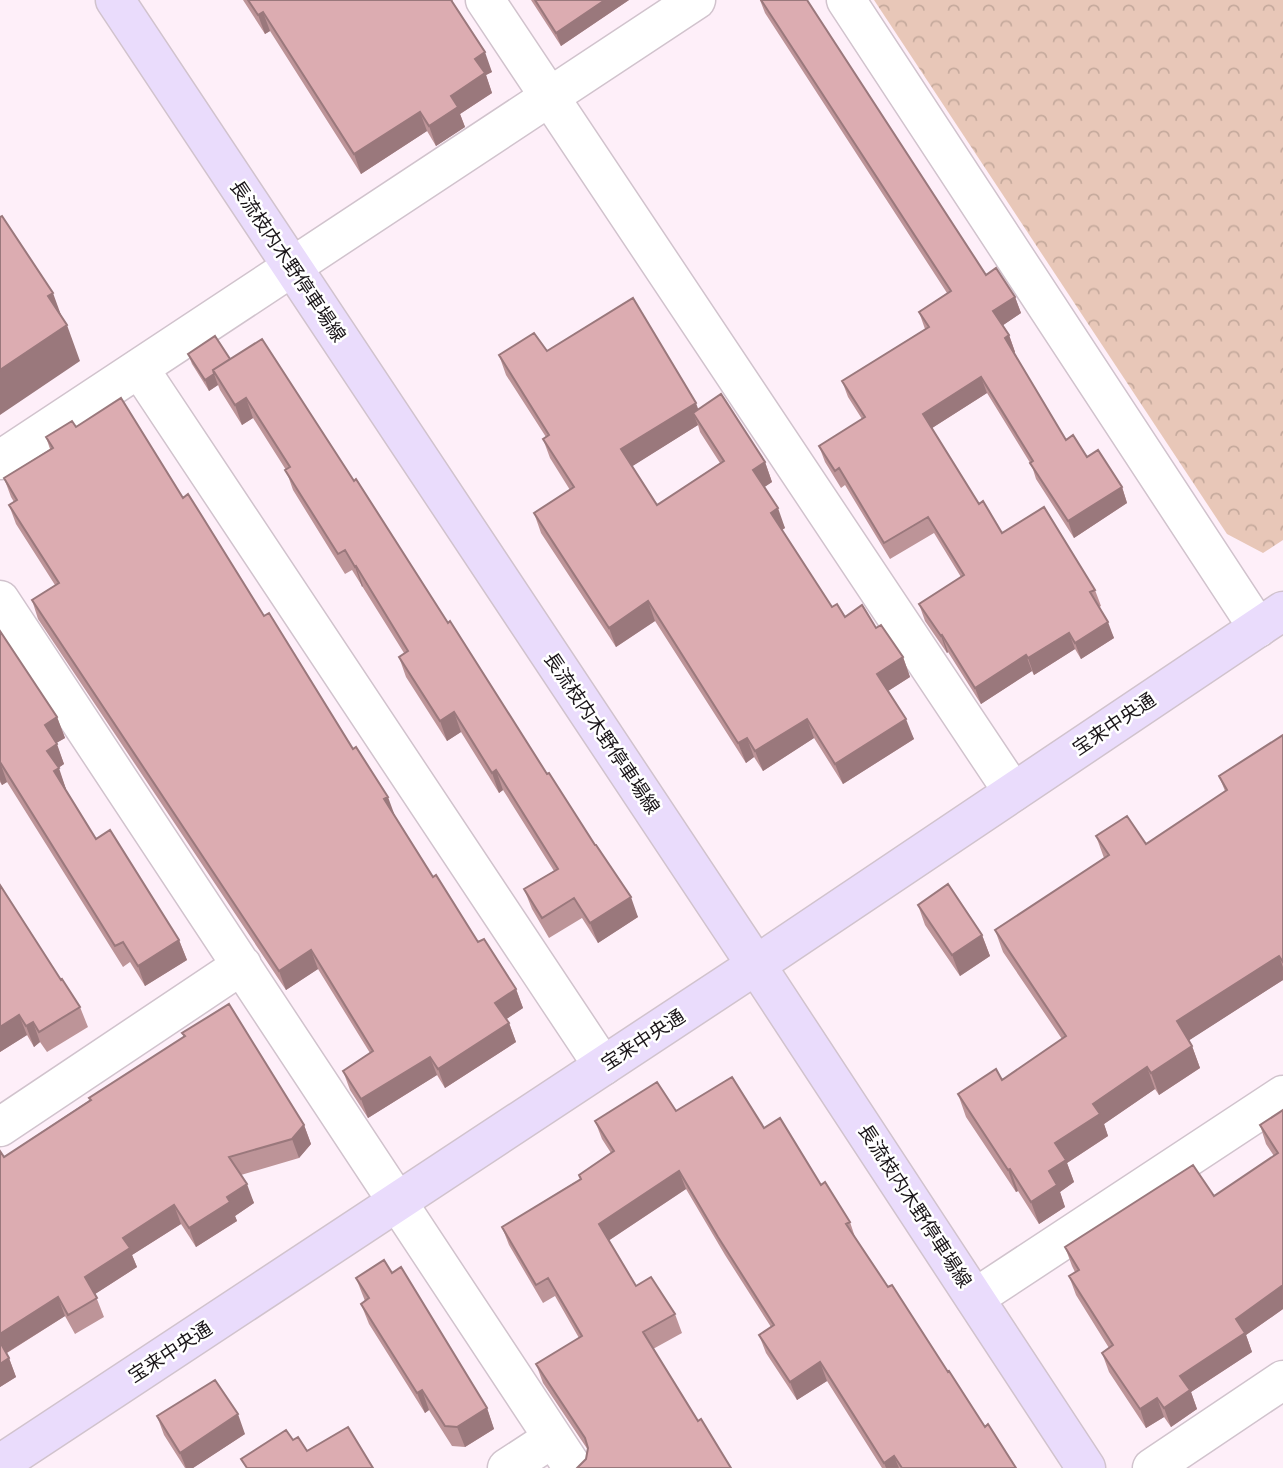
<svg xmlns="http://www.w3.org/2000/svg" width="1283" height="1468" font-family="Poppins,'Noto Sans JP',sans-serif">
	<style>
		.park { fill: url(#park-crowns) }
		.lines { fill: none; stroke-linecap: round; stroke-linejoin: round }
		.street-casing { stroke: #d1c3cd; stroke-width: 41 }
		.secondary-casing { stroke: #d1c3cd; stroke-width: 41 }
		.street { stroke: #fff; stroke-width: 38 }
		.secondary { stroke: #eadcfc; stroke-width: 38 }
		.wall { fill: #bd9498; fill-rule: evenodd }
		.shaded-wall { fill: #9a787c }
		.building { fill: #dcacb1; stroke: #9a787c; stroke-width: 2 }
		.labels { text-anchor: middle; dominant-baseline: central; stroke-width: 5; stroke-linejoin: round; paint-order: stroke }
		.street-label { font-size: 19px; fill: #191418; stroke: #fff }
	</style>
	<defs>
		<pattern id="park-crowns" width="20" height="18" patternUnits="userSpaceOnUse" patternTransform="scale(1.75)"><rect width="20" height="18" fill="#e8c7b8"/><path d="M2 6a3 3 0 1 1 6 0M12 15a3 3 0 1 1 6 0" fill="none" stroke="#c6aa9d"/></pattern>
	</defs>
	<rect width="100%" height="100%" fill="#feeff9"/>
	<!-- park -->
	<path class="park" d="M874,0H1283V540L1263,553L1227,534Z"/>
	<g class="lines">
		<!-- street casing -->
		<g class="street-casing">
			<path id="street" d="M485,0L1013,792
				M846,0L1258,628
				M139,368L603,1066
				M0,460L696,0
				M0,600L573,1468
				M0,1127L242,965
				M975,1298L1283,1095
				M507,1468L553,1438
				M1152,1468L1283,1380"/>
		</g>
		<!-- secondary casing -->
		<g class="secondary-casing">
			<path id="secondary" d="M115,0L756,965L1086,1468
				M0,1464L756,965L1283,611"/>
		</g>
		<!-- street -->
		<use href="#street" class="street"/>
		<!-- secondary -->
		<use href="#secondary" class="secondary"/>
	</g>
	<!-- wall -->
	<path class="wall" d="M243,0H453L452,2L492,72L486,75L492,93L460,114L465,127L436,146L427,131L361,174L270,31L265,34Z
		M531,0H629L561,46Z
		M760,0H807L986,275L1015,297L1021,313L1003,325L1009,335L1015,352L1013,353L1066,440L1122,487L1127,503L1074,538L1036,479L1032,466L987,393L932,428L979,504L1002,533L1095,590L1101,606L1099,607L1114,638L1081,659L1075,649L1034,675L1032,671L981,704L948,652L947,653L925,621L919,604L961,577L934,533L890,559L845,485L841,488L825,462L819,446L862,419L848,397L842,381L925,329L919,312L947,293L765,13Z
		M547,351L698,409L765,462L772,482L764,487L785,528L782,530L832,607L845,617L876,628L903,657L910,677L888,691L914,739L843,784L814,738L763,771L754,757L746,763L655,621L616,647L541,533L534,513L570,490L550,458L543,439L546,437L506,375L499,355ZM698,425L700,432L720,463L657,505L632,466Z
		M188,354L230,359L354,481L448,623L638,917L598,943L582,918L549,938L532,909L524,889L554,871L503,790L499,793L461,732L447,741L406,677L399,657L404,653L352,570L345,574L293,490L286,470L253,418L242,425L220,390L218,385L209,391L192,364Z
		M76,427L183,498L264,616L395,816L433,877L478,942L516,989L523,1008L506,1019L509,1023L516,1042L445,1088L437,1075L368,1118L350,1090L343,1071L370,1053L318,969L286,990L38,619L32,600L55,585L16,524L9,505L14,502L11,497L4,478L50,449L46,437Z
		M0,631L57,717L65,738L56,743L64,764L58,768L66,789H65L96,839L179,940L187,960L145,986L130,962L123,967L7,782L2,785L0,782Z
		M1283,735V980L1189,1040L1192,1046L1200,1068L1159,1095L1155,1089L1104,1124L1108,1136L1067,1163L1074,1182L1060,1192L1065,1207L1039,1224L1018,1191L1016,1192L966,1117L958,1094L1002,1080L1062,1039L1003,952L995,930L1104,858L1096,836L1146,844L1225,791L1219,776Z
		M0,885L61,980L80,1007L88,1027L47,1052L40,1042L34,1047L27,1035L0,1052Z
		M918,905L982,935L990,956L960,976L925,925Z
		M182,1033L304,1125L311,1144L299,1158L241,1175L254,1203L235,1216L237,1221L196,1247L181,1224L132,1255L137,1267L95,1294L104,1317L75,1334L65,1316L7,1353L16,1377L0,1387V1151L4,1157L184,1037Z
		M1283,1110V1309L1246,1335L1252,1352L1191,1392L1197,1409L1171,1427L1164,1417L1146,1428L1109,1372L1102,1353L1109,1348L1076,1295L1069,1276L1075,1272L1072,1266L1065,1247L1214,1196L1274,1156L1266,1144L1260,1125Z
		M676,1111L764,1128L821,1185L850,1222L856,1240L888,1287L985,1427L1016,1468H882L827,1381L797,1400L766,1353L759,1335L771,1327L725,1255L686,1189L608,1241L636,1286L675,1314L682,1333L653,1349L698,1421L579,1467L586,1459L588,1450L543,1383L536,1364L579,1338L555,1296L543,1303L509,1245L502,1227L580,1179L579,1175L611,1153L602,1139L595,1121Z
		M356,1278L487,1408L494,1429L465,1447L452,1446L429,1410L425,1413L369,1324L361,1304L365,1301Z
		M157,1416L245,1434L193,1468H185L164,1435Z"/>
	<!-- shaded-wall -->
	<path class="shaded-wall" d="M605,0H629L561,46L556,33Z
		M263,12L270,31L265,34L258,15Z
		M485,52L492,72L486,75L492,93L460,114L465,127L436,146L429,126L451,96L475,59Z
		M420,112L427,131L361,174L354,154Z
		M53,293L65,326L67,325L80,361L0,415V370L48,296Z
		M1015,297L1021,313L999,328L993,311Z
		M1009,335L1015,352L1011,355L1005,338Z
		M214,374L218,385L209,391L205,380Z
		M981,377L987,393L929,430L923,414Z
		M246,398L253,418L242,425L235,405Z
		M696,403L703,422L693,413L698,425L628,469L621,449Z
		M765,462L772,482L760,490L753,470Z
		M1122,487L1127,503L1074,538L1068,521Z
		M778,508L785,528L778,532L771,513Z
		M356,566L363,586L362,587L355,567Z
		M648,601L655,621L616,647L609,628Z
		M1108,622L1114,638L1081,659L1075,643Z
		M1069,633L1075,649L1034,675L1028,658Z
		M942,635L948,652L947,653L941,636Z
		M1026,655L1032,671L981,704L975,688Z
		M903,657L910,677L885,693L877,674Z
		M454,712L461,732L447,741L440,721Z
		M57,717L65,738L53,745L45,725Z
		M807,719L814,738L763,771L755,751Z
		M906,719L914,739L843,784L835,764Z
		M747,738L754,757L746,763L738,743Z
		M57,744L64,764L54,771L47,751Z
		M0,762L7,782L2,785L0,780Z
		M59,768L66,789L61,791L54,771Z
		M496,770L503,790L499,793L492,773Z
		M388,797L395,816L391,818L384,799Z
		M631,897L638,917L598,943L590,923Z
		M982,935L990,956L960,976L952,955Z
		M179,940L187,960L145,986L138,966Z
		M311,950L318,969L286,990L279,971Z
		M1279,956L1283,967V980L1185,1043L1177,1021Z
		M516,989L523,1008L502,1022L495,1003Z
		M19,1015L27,1035L0,1052V1027Z
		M33,1022L40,1042L34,1047L26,1026Z
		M509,1023L516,1042L445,1088L438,1069Z
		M1192,1046L1200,1068L1159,1095L1151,1073Z
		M430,1057L437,1075L368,1118L361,1099Z
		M1147,1067L1155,1089L1104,1124L1108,1136L1067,1163L1074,1182L1060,1192L1065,1207L1039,1224L1031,1202L1049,1171L1055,1143L1093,1104Z
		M304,1125L311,1144L299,1158L292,1139Z
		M1010,1169L1018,1191L1016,1192L1008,1170Z
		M679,1171L686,1189L605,1243L599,1224Z
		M247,1184L254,1203L235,1216L237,1221L196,1247L189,1228L227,1197Z
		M174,1205L181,1224L132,1255L137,1267L92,1296L85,1277L123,1238Z
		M1283,1285V1309L1246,1335L1252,1352L1191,1392L1197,1409L1171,1427L1164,1408L1180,1376L1236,1319Z
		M58,1297L65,1316L3,1355L0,1346V1334Z
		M9,1358L16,1377L0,1387V1364Z
		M820,1362L827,1381L797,1400L790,1382Z
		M422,1390L429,1410L425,1413L417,1393Z
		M1157,1398L1164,1417L1146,1428L1140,1409Z
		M487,1408L494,1429L465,1447L457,1427Z
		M238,1414L245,1434L193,1468H186L180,1453Z
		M894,1456L899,1468H886L884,1463Z"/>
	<!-- building -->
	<path class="building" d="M248,0H451L485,52L475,59L485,73L451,96L458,107L429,126L420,112L354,154L263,12L258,15Z
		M535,0H605L556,33Z
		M761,0H807L986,275L996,268L1015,297L993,311L1009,335L1005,338L1066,440L1073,435L1087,457L1098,450L1122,487L1068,521L1030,463L1033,461L981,377L923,414L979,504L983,501L1002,533L1044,507L1095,590L1090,592L1108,622L1075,643L1069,633L1028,658L1026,655L975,688L942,635L941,636L919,604L964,575L928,517L884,543L839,468L835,471L819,446L865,417L842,381L929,327L919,312L951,291Z
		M2,216L53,293L48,296L67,325L0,370V217Z
		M633,298L696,403L621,449L657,505L724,461L693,413L721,394L765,462L753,470L778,508L771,513L832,607L837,604L845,617L862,605L876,628L881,625L903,657L877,674L906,719L835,764L807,719L755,751L747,738L738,743L648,601L609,628L534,513L574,487L543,439L549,435L499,355L534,333L547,351Z
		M215,336L230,359L213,370L214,374L205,380L188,354Z
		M262,339L354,481L356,479L448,623L450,621L547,774L549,773L595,845H596L631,897L590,923L574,898L542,918L524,889L558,869L496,770L492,773L454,712L440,721L399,657L408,651L356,566L355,567L345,550L338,554L285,470L290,467L246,398L235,405L213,370Z
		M121,398L183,498L188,494L200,513L264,616L269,613L353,749L356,747L388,797L384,799L433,877L436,875L478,942L484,939L516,989L495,1003L509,1023L438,1069L430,1057L361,1099L343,1071L373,1051L311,950L279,971L32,600L59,583L9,505L17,500L4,478L53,448L46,437L72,421L76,427Z
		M0,631L57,717L45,725L57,744L47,751L59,768L54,771L96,839L110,830L179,940L138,966L123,942L115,946L0,762Z
		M1283,735V962L1279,956L1177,1021L1192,1046L1151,1073L1147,1067L1093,1104L1100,1114L1055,1143L1066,1160L1049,1171L1057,1185L1031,1202L1010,1169L1008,1170L958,1094L996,1069L1002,1080L1066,1036L995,930L1109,855L1096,836L1127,816L1146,844L1227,790L1219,776Z
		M948,884L982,935L952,955L918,905Z
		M0,885L61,980L62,979L80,1007L39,1032L33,1022L26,1026L19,1015L0,1027Z
		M229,1004L304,1125L292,1139L229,1157L247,1184L227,1197L230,1202L189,1228L174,1205L123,1238L130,1248L85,1277L97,1298L68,1315L58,1297L0,1334V1151L4,1157L91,1100L89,1098L185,1036L182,1033Z
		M732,1077L764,1128L780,1118L821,1185L825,1182L850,1222L846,1224L888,1287L892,1285L948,1372L949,1371L985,1427L988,1424L1016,1468H902L894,1456L884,1463L820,1362L790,1382L759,1335L774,1325L718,1237L679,1171L599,1224L636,1286L651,1277L675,1314L643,1332L698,1421L701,1419L731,1468H577L586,1459L588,1448L585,1438L536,1364L582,1336L548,1278L536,1285L502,1227L581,1179L579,1175L614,1151L595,1121L657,1082L676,1111Z
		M1283,1110V1285L1236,1319L1245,1333L1180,1376L1190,1390L1164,1408L1157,1398L1140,1409L1102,1353L1113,1345L1069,1276L1079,1270L1065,1247L1193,1165L1214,1196L1278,1153L1260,1125Z
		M384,1260L392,1273L401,1267L487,1408L457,1427L445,1426L422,1390L417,1393L361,1304L369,1298L356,1278Z
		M0,1342L9,1358L0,1364Z
		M215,1380L238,1414L180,1453L157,1416Z
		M348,1427L373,1468H247L241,1459L286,1430L293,1440L298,1437L307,1451Z"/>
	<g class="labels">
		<!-- street labels -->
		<g class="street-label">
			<text transform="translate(288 261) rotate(56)">長流枝内木野停車場線</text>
			<text transform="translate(1114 724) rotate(-34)">宝来中央通</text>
			<text transform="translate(602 733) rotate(56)">長流枝内木野停車場線</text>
			<text transform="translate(643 1040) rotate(-33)">宝来中央通</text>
			<text transform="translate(915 1206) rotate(57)">長流枝内木野停車場線</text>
			<text transform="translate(170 1352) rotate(-33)">宝来中央通</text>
		</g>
	</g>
</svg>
